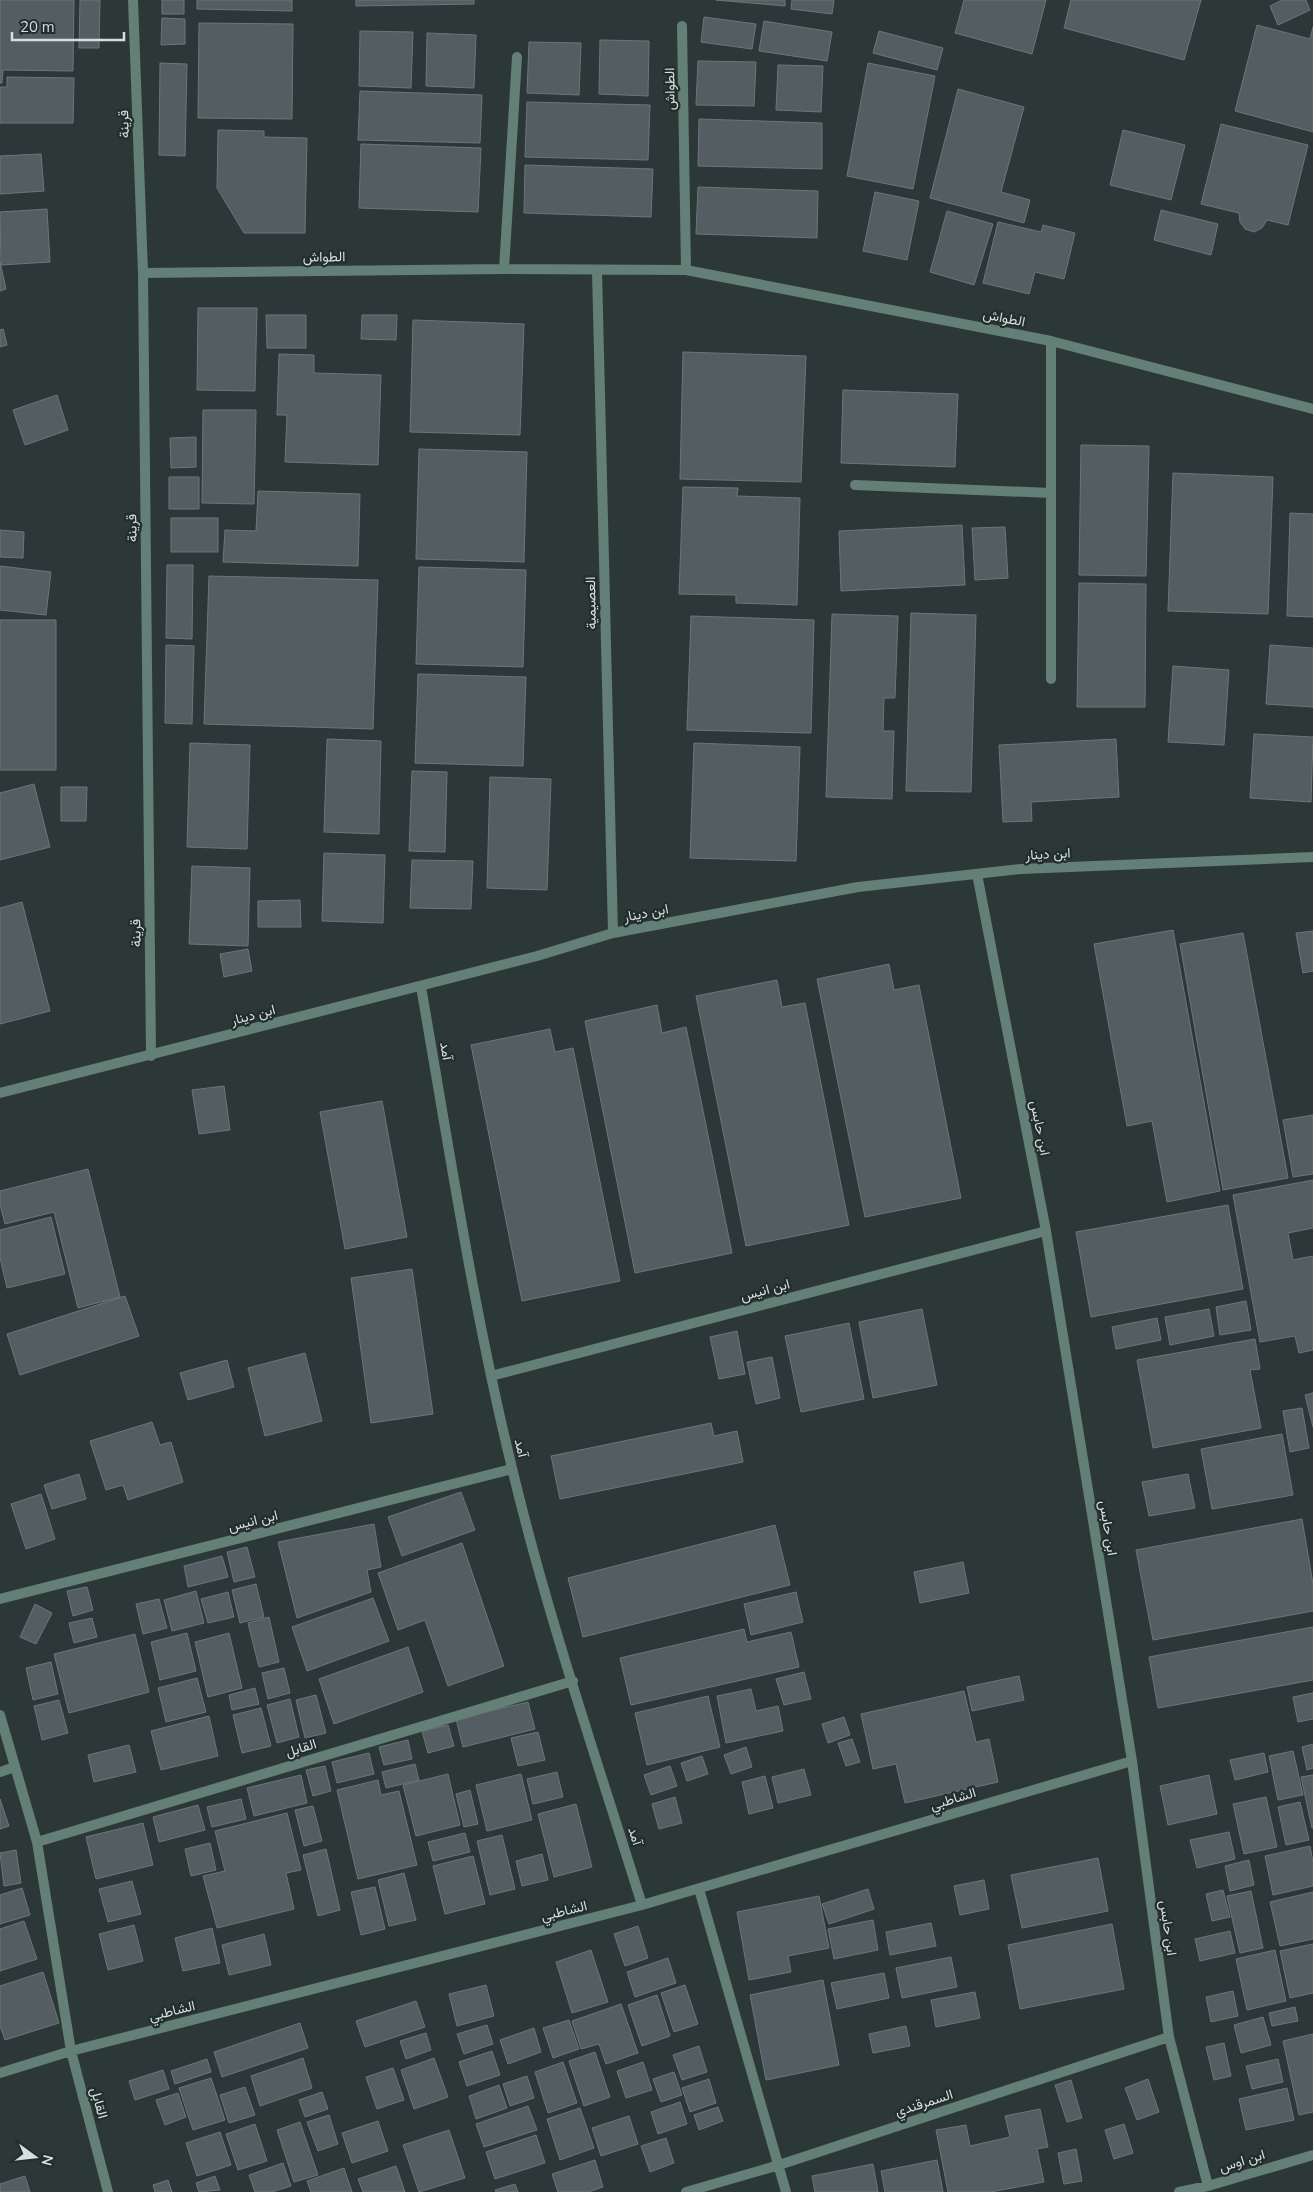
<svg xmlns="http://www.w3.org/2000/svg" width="1313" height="2192" font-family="'Nunito Sans',Vazirmatn,sans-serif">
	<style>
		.building { fill: #535d62; stroke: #6b767a }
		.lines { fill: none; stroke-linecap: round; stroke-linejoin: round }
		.street { stroke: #647f75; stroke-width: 10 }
		.labels { text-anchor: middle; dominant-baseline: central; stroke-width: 4.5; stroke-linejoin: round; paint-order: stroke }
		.street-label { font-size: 14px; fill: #d7dede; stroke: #222d2e }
	</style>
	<rect width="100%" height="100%" fill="#2c3838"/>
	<!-- building -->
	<path class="building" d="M0,0H74L73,71L3,70L2,83H0Z
		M80,0H100L99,48H79Z
		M162,0H184V14H162Z
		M197,0H292V11L197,9Z
		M356,0H474V4L356,6Z
		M716,0H785V6Z
		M792,0H834L832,14L791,9Z
		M964,0H1046L1032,54L955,33Z
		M1071,0H1201L1184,60L1064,28Z
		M1282,0H1306L1310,10L1278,25L1270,6Z
		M704,17L756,24L752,49L701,42Z
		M162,18L185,19V44L161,45Z
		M764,21L832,32L827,61L759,51Z
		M199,23L293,24L292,119L198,118Z
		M1257,25L1310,39L1313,27V132L1235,111Z
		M360,31L413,32L411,88L359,86Z
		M879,31L943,48L937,70L873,53Z
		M427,33L476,35L474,88L426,86Z
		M600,40L649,41L648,96L599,94Z
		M529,42L581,43L579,95L527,93Z
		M698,61L756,62L754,106L696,105Z
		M160,63L187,64L185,156L159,155Z
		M868,63L935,76L913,189L847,176Z
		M778,65L823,66L821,112L776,110Z
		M7,77L74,78L73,123H0V87H7Z
		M958,89L1024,107L1001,192L1030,200L1024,223L930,198Z
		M360,91L482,95L480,143L358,140Z
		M527,102L650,105L648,160L525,157Z
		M699,119L822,123V169L698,166Z
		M1221,124L1308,145L1288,225L1267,220L1262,228L1254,232L1245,229L1240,222L1239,213L1201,204Z
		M218,130L264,131V137L307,138L305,233H244L217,188Z
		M1123,130L1185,145L1171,200L1110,185Z
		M361,144L481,148L478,212L359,208Z
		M41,154L44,191L0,194V156Z
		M525,165L653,169L651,217L524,213Z
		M698,187L818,191L817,238L696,234Z
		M875,192L919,201L907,260L863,251Z
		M47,209L50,262L1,265L0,212Z
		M1161,210L1218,224L1211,255L1154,240Z
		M947,211L993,224L974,285L930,272Z
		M998,222L1041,232L1043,225L1075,233L1064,279L1035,272L1029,294L983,283Z
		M0,262L6,289L0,291Z
		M198,308H257L255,391L197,390Z
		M266,315H306V348H267Z
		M362,315H397L396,340L361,339Z
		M413,320L524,324L520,435L410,432Z
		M3,329L7,345L0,347V330Z
		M683,352L806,356L801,482L680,479Z
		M279,354L314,355V373L381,375L378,465L285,462L287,415H277Z
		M843,390L958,394L955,467L841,463Z
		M57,395L68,430L25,445L13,410Z
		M203,410H256L254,504L202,503Z
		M196,437V467L171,468L170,438Z
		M1081,445L1149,446L1146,576L1079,575Z
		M419,449L527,452L524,562L416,559Z
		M1173,473L1273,477L1268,614L1168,611Z
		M169,477H199V509H169Z
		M683,487L738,488L737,496L800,498L797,605L736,603V595L679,594Z
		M258,491L360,494L358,566L223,562L225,530L256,531Z
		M1290,513L1313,514V617L1287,616Z
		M171,518H218V552H171Z
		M962,525L965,585L841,591L839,531Z
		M1005,527L1008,578L975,580L972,528Z
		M0,530L24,532L23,558L0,557Z
		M167,565H193L192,639L166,638Z
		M0,566L51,572L46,615L0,610Z
		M419,567L526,570L523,667L416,664Z
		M209,576L378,580L373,729L204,724Z
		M1079,583L1146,584L1145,707H1077Z
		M911,613L976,615L971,792L906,791Z
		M832,614L898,616L895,698H884L883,731H894L892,799L826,797Z
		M691,616L814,620L811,733L687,730Z
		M0,620H56V770H0Z
		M166,645L194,646L192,724L165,723Z
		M1270,645L1313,648V707L1266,704Z
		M1173,666L1229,670L1224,745L1168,742Z
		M418,674L526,677L523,766L415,763Z
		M1254,734L1313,737L1311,802L1250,798Z
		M327,739L381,741L379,834L324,832Z
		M1116,739L1119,797L1031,802L1032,821L1003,822L999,745Z
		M190,743L250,745L247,849L187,847Z
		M694,743L800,747L796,861L690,858Z
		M412,771L447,772L445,852L409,851Z
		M490,777L551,779L547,890L487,888Z
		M34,784L50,847L0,860V793Z
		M61,787H87L86,821H61Z
		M324,853L385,855L383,923L322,921Z
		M412,860L473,861L471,909L410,908Z
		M192,866L250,868L248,946L189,944Z
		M300,900L301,927H258V901Z
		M22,902L50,1011L0,1024V908Z
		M1173,930L1220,1191L1167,1202L1152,1121L1127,1126L1094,944Z
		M1313,931V971L1303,973L1296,933Z
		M1243,933L1288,1178L1223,1190L1180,944Z
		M248,949L252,971L224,977L220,954Z
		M889,964L894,990L919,985L961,1198L865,1217L817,979Z
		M777,980L782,1007L805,1003L849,1225L746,1246L696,996Z
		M657,1005L662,1033L686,1027L732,1253L635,1273L585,1021Z
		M550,1029L555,1052L573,1048L620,1281L522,1301L471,1045Z
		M224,1086L230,1130L199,1134L192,1090Z
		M382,1101L407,1237L345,1249L320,1112Z
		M1313,1115V1174L1293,1177L1283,1120Z
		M88,1169L120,1297L78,1308L54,1212L5,1224L0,1205V1191Z
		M1313,1180V1228L1288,1233L1293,1260L1313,1256V1350L1299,1353L1295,1336L1260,1342L1233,1195Z
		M1228,1205L1243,1289L1091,1317L1076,1232Z
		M51,1217L65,1274L7,1288L0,1258V1230Z
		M412,1269L433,1414L371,1423L351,1278Z
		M125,1296L139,1336L20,1375L7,1334Z
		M1246,1301L1251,1330L1220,1335L1216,1307Z
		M922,1309L937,1385L873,1398L859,1322Z
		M1209,1309L1214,1336L1170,1345L1165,1317Z
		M1157,1318L1161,1340L1116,1349L1112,1327Z
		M849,1323L864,1399L801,1412L785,1336Z
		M737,1331L745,1374L719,1379L710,1337Z
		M1255,1339L1260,1369L1250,1370L1261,1428L1153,1448L1137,1360Z
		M305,1353L322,1421L265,1436L248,1368Z
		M772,1357L780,1398L756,1404L747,1362Z
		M227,1360L234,1387L188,1400L180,1373Z
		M1313,1393V1427L1305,1395Z
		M1302,1408L1309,1448L1290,1452L1283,1411Z
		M152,1422L160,1445L171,1442L183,1482L128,1500L123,1485L106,1490L90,1441Z
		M711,1423L714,1436L737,1431L743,1462L560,1499L551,1456Z
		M1282,1434L1293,1495L1212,1509L1201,1449Z
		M79,1474L86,1499L52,1509L44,1485Z
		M1188,1474L1195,1508L1149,1516L1142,1482Z
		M461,1492L475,1530L402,1556L388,1517Z
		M41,1494L55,1539L26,1549L11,1504Z
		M1302,1519L1313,1584V1611L1153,1640L1136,1550Z
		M374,1524L381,1567L367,1570L371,1592L297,1618L278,1542Z
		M775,1525L790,1585L583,1637L568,1578Z
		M462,1543L504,1666L448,1686L425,1620L398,1630L378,1573Z
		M247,1547L255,1577L234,1582L227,1552Z
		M222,1556L228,1577L188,1587L184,1566Z
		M963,1562L969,1593L920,1603L914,1572Z
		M256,1584L264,1617L240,1623L232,1590Z
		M87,1587L93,1610L73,1616L67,1591Z
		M196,1591L204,1623L172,1631L164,1600Z
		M228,1592L234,1617L208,1623L201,1599Z
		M796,1592L803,1622L751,1635L744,1604Z
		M373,1598L389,1641L307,1671L292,1627Z
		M159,1599L167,1628L143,1634L136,1604Z
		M35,1604L52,1613L36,1644L20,1637Z
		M269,1617L279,1662L259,1667L248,1623Z
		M92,1618L97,1637L74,1643L69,1623Z
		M1313,1627V1680L1158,1708L1149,1657Z
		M744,1629L747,1642L791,1632L799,1667L631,1705L620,1658Z
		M187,1633L196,1671L160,1680L151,1642Z
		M229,1633L242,1688L208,1697L195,1642Z
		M135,1634L149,1692L69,1713L54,1654Z
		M408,1647L423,1692L334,1724L319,1679Z
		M51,1662L58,1694L33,1700L26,1668Z
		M284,1668L290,1693L268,1699L262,1673Z
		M804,1672L811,1699L784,1705L776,1679Z
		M1019,1676L1024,1700L972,1711L967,1687Z
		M197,1678L206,1712L166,1722L158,1688Z
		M255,1688L259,1704L232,1710L229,1695Z
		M751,1689L756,1711L778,1706L783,1731L726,1743L717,1696Z
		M964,1691L976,1742L989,1739L998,1782L905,1803L896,1764L873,1769L861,1714Z
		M1313,1693V1719L1298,1722L1293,1697Z
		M316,1695L326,1733L305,1738L296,1700Z
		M708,1696L720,1747L647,1765L635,1713Z
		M290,1699L299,1737L277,1743L267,1705Z
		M59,1700L68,1733L42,1740L34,1706Z
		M528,1702L535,1729L463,1747L456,1719Z
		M261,1708L271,1746L242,1753L233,1715Z
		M209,1716L218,1756L161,1770L151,1731Z
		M844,1717L850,1735L828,1743L822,1724Z
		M448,1725L454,1746L428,1753L422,1731Z
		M538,1732L545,1760L518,1766L511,1738Z
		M852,1739L860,1762L846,1766L838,1743Z
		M408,1740L412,1759L384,1765L379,1747Z
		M1313,1744V1768L1307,1770L1302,1747Z
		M129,1745L136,1772L94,1782L88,1755Z
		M746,1747L752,1767L731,1774L724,1755Z
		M1293,1751L1303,1795L1278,1800L1269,1756Z
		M369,1753L374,1774L337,1783L332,1762Z
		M1264,1753L1268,1772L1235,1780L1230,1760Z
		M702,1756L708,1774L687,1781L681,1763Z
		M415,1764L419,1780L386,1788L382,1772Z
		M325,1766L331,1791L313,1796L306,1770Z
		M670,1766L677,1786L651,1795L644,1775Z
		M804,1769L811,1795L778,1803L772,1777Z
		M557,1772L563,1797L533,1804L527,1779Z
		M448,1774L460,1825L416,1836L403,1785Z
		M521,1774L532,1820L487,1831L476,1785Z
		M301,1775L307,1803L254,1816L247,1788Z
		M1209,1775L1217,1814L1168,1825L1160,1786Z
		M1313,1775V1828H1312L1301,1777Z
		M765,1776L773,1808L749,1814L742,1782Z
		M378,1780L381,1795L399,1791L417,1865L358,1879L337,1790Z
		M470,1790L478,1824L464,1827L456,1794Z
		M675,1797L682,1823L659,1829L652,1804Z
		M1266,1797L1277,1847L1244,1854L1233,1804Z
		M0,1799L9,1826L0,1829Z
		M241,1799L246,1819L212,1827L207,1807Z
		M1300,1802L1309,1840L1286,1845L1278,1807Z
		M576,1804L592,1867L554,1877L538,1814Z
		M198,1805L205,1830L159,1842L153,1817Z
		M313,1806L322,1841L304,1846L295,1810Z
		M287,1813L301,1870L286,1873L294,1909L217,1928L203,1876L225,1871L215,1831Z
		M143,1823L153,1865L96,1879L86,1837Z
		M1229,1832L1235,1859L1197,1868L1190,1840Z
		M465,1833L470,1852L433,1861L428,1842Z
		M502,1835L515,1889L490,1895L477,1841Z
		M210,1843L216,1870L191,1876L185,1849Z
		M1310,1846L1313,1862V1886L1273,1895L1265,1856Z
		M326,1849L340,1910L318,1916L303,1855Z
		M16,1850L21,1883L4,1886L0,1853Z
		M542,1854L548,1880L522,1886L516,1861Z
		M473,1856L485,1904L445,1914L433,1866Z
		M1098,1858L1108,1911L1022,1928L1011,1875Z
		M1249,1860L1254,1885L1230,1891L1225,1866Z
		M404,1873L416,1920L389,1926L378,1880Z
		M984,1880L989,1909L960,1915L954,1886Z
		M132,1881L141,1914L108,1922L99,1889Z
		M375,1887L385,1929L361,1935L351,1892Z
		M22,1888L30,1915L0,1924V1895Z
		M868,1889L874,1909L829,1924L822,1904Z
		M1223,1890L1230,1917L1212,1921L1206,1894Z
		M1251,1891L1263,1948L1240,1953L1227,1896Z
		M1313,1892V1939L1280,1946L1270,1902Z
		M819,1896L829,1948L788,1956L791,1972L749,1980L737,1912Z
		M873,1920L878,1950L834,1959L828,1929Z
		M24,1921L37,1959L0,1971V1929Z
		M931,1923L936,1946L890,1955L886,1932Z
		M1112,1924L1124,1989L1020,2009L1008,1945Z
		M134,1925L143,1961L108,1970L99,1934Z
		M638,1926L648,1958L625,1966L614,1934Z
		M212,1928L220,1963L183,1971L175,1938Z
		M1230,1931L1235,1953L1200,1961L1195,1939Z
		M264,1934L271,1965L229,1975L222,1945Z
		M1313,1944V1993L1290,1998L1280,1951Z
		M591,1950L608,2002L572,2013L556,1962Z
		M1275,1950L1286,2001L1247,2010L1236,1959Z
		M951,1957L957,1987L902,1998L896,1968Z
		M668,1958L676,1983L635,1997L627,1972Z
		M43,1972L59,2023L5,2040L0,2026V1986Z
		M884,1973L889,1998L837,2009L831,1983Z
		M823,1980L839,2065L766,2080L750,1995Z
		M486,1985L494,2016L457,2026L449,1994Z
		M685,1985L698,2024L674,2032L661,1993Z
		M1233,1991L1238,2016L1211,2022L1206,1997Z
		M975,1992L980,2018L936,2027L931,2000Z
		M657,1995L670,2036L642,2046L628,2005Z
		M416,2001L425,2027L365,2047L356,2021Z
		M621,2004L638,2053L606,2064L599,2044L581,2049L572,2021Z
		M1295,2007L1298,2021L1272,2026L1269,2013Z
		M1263,2017L1271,2045L1241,2053L1234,2025Z
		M569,2020L579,2049L553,2058L543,2028Z
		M300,2023L308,2048L222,2077L214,2052Z
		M487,2025L493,2044L464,2054L457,2034Z
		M906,2026L910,2046L873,2053L869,2034Z
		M534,2028L541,2052L508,2064L500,2040Z
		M426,2033L431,2050L406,2059L400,2041Z
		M1313,2034V2112L1299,2115L1283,2041Z
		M1224,2043L1231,2076L1214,2080L1206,2047Z
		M699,2046L707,2072L682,2080L673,2055Z
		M492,2051L500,2075L467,2086L459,2062Z
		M595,2052L610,2097L584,2106L569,2061Z
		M303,2058L312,2088L260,2106L251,2076Z
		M434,2058L448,2097L414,2109L401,2070Z
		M207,2059L211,2072L175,2084L171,2071Z
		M1278,2059L1283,2082L1252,2089L1246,2066Z
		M563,2062L577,2103L548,2113L535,2072Z
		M643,2062L652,2090L626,2098L617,2071Z
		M393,2068L404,2100L377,2109L366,2077Z
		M163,2070L169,2089L135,2100L129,2081Z
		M674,2072L682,2095L661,2102L653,2079Z
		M527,2076L534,2098L510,2106L503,2084Z
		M211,2078L225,2120L193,2130L179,2088Z
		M709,2079L716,2103L690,2112L682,2088Z
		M1148,2079L1159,2112L1137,2120L1125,2088Z
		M1071,2080L1082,2118L1067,2122L1055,2085Z
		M499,2085L507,2108L476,2119L469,2096Z
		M245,2087L255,2115L229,2123L220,2095Z
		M1287,2088L1294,2120L1246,2130L1239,2099Z
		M322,2092L328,2109L305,2117L299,2100Z
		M178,2093L186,2117L165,2125L156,2100Z
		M680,2102L687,2124L658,2134L651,2112Z
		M528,2106L537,2130L484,2147L476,2124Z
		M718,2107L723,2121L699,2130L694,2115Z
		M580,2108L594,2148L560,2160L547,2119Z
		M1040,2109L1048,2147L1037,2149L1044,2182L991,2192H948L936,2130L966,2125L970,2146L1010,2137L1005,2116Z
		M329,2115L338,2144L318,2151L307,2122Z
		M629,2116L638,2144L601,2156L592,2128Z
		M378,2121L388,2151L352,2163L342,2133Z
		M300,2122L318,2175L294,2182L277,2130Z
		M255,2124L267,2161L238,2170L226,2134Z
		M1124,2124L1133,2153L1114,2159L1105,2130Z
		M449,2130L465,2178L419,2192L403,2145Z
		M220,2132L231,2165L197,2176L186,2143Z
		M536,2135L545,2163L495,2179L486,2152Z
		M666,2138L674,2163L650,2172L641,2146Z
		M1076,2149L1082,2181L1064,2184L1058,2153Z
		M595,2160L603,2187L588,2192H558L552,2174Z
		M937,2160L943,2192H885L881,2171Z
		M283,2163L291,2186L272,2192H255L249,2175Z
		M873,2164L878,2192H815L812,2176Z
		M396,2166L405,2192H363L358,2179Z
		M344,2168L352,2192H311L307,2181Z
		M25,2176L30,2192H0V2184Z
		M215,2176L220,2190L199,2192L196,2183Z
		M168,2180L172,2192H155L153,2185Z
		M515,2184L518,2192H496L495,2190Z"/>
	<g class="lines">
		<!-- street -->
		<path class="street" d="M133,0L143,273L151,1056
			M682,26L686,270
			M504,269L517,57
			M597,271L613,933
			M143,273L504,269L686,270L1051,341L1313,409
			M855,485L1051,493
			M1051,679V341
			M977,874L1046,1231L1132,1761L1169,2037L1208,2186
			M421,987C449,1147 473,1309 512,1468C547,1615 597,1760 642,1905
			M0,1093L537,956L613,933L858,887L1021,869L1313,857
			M491,1376L1046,1231
			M0,1599L512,1469
			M0,1715L37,1842L71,2051L108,2192
			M0,1772L15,1767
			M37,1842L573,1681
			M699,1889L786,2192
			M0,2073L71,2051L642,1905L1132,1761
			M686,2192L779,2165L1169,2037
			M1179,2192L1208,2186L1313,2155"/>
	</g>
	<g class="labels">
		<!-- street labels -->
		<g class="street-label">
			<text transform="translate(670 89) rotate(-91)">الطواش</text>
			<text transform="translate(124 124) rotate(-92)">قرينة</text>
			<text transform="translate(324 257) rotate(-1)">الطواش</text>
			<text transform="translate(1004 318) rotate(11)">الطواش</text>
			<text transform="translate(132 528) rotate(-91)">قرينة</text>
			<text transform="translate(591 603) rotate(-91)">العصيمية</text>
			<text transform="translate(1048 854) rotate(-3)">ابن دينار</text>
			<text transform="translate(646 913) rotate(-11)">ابن دينار</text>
			<text transform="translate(136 933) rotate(-91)">قرينة</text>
			<text transform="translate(253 1015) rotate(-15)">ابن دينار</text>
			<text transform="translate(446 1051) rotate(80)">آمد</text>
			<text transform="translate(1040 1128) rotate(79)">ابن حابس</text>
			<text transform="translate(765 1290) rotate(-15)">ابن انيس</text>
			<text transform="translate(521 1448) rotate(77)">آمد</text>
			<text transform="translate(253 1521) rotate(-14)">ابن انيس</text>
			<text transform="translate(1108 1528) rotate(81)">ابن حابس</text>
			<text transform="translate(301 1748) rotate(-17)">القابل</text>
			<text transform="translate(953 1799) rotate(-17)">الشاطبي</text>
			<text transform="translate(635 1836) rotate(73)">آمد</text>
			<text transform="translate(564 1911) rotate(-14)">الشاطبي</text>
			<text transform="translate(1168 1928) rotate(82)">ابن حابس</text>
			<text transform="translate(172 2011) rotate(-14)">الشاطبي</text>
			<text transform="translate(99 2103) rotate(75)">القابل</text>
			<text transform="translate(924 2103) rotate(-18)">السمرقندي</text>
			<text transform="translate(1242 2161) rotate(-17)">ابن اوس</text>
		</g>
	</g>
	<!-- north arrow -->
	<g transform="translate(35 2157) rotate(105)" stroke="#222d2e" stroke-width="4" paint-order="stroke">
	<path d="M0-4L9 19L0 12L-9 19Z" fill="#d7dede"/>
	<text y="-8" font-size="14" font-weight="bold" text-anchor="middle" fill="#d7dede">N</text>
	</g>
	<!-- scale -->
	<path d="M12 32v8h112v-8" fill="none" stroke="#d7dede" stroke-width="2.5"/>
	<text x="20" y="32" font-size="15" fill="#d7dede" stroke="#222d2e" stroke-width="4" paint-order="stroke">20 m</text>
</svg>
